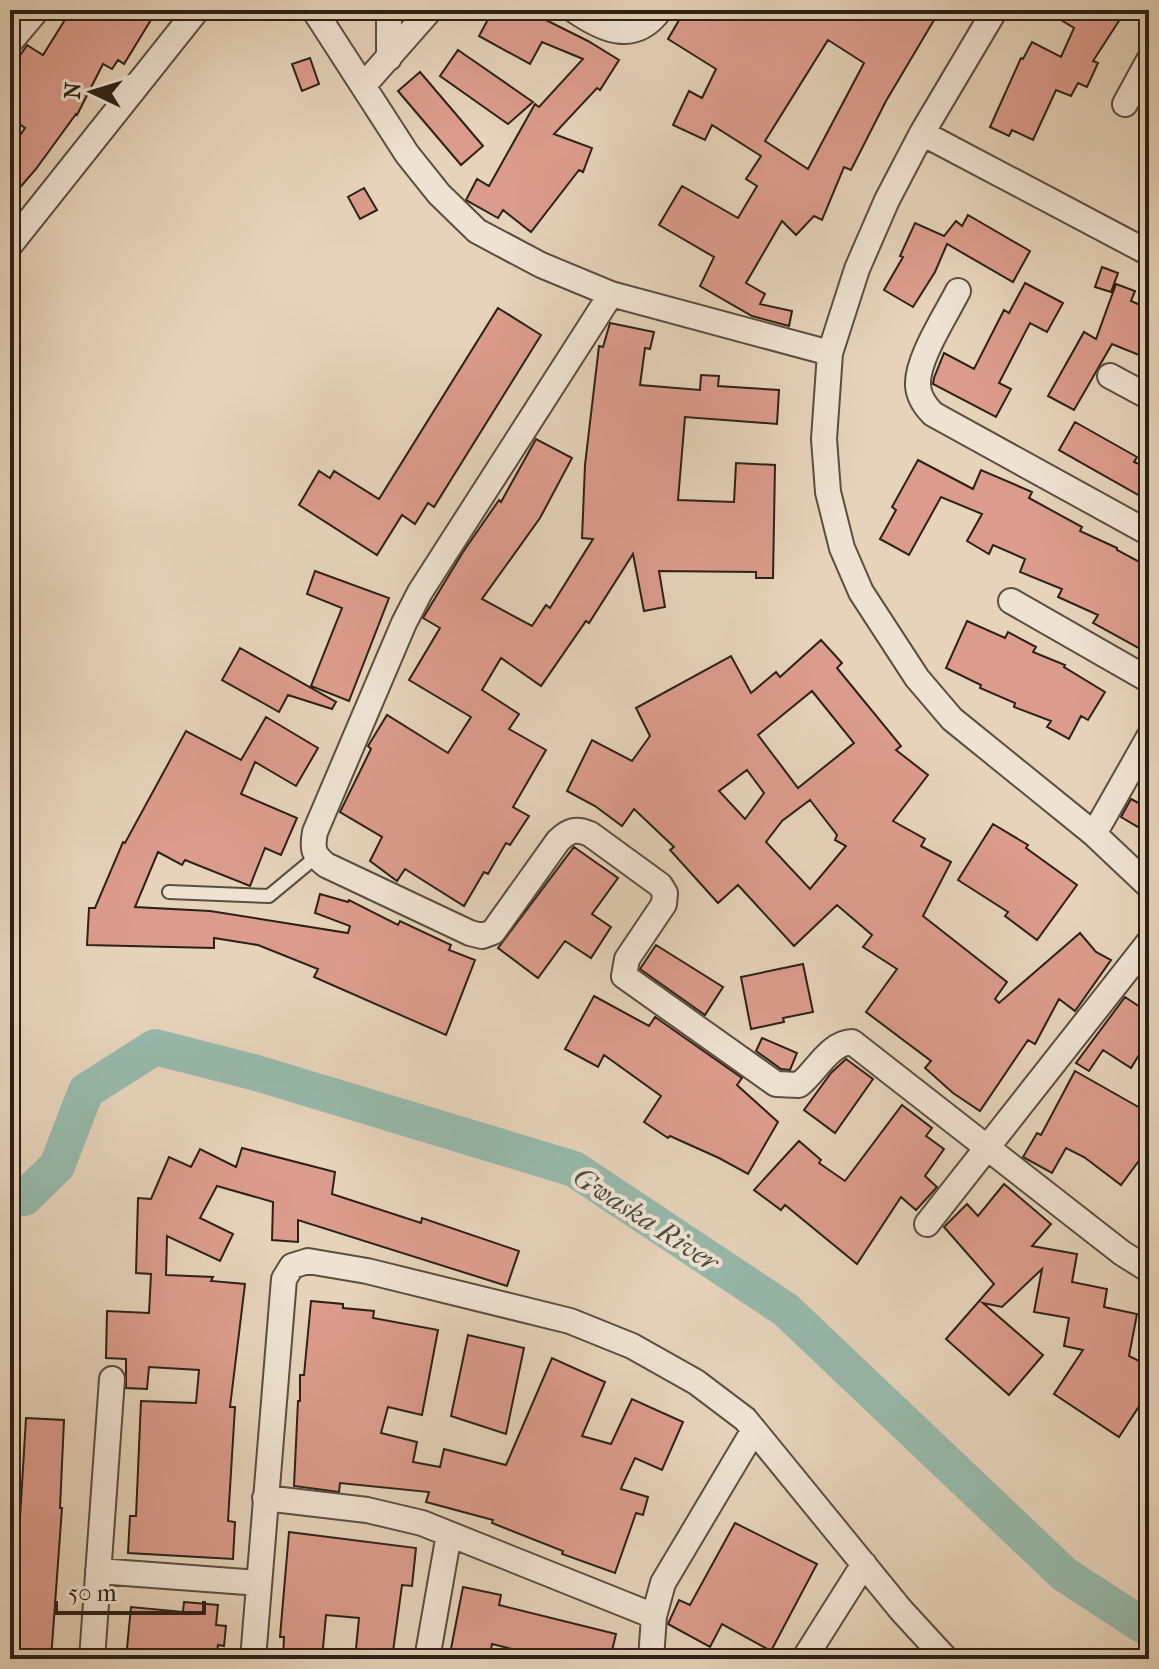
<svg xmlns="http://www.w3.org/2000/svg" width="1159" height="1669" font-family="'IM FELL French Canon',serif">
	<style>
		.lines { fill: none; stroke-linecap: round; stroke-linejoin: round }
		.river { stroke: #97b9ab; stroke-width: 36 }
		.building { fill: #dc9c8d; stroke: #2c2116; stroke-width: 2; fill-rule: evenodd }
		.service-casing { stroke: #5a4e3f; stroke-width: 16 }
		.minor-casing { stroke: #5a4e3f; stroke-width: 28 }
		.service { stroke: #efe2d2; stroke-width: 12 }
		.minor { stroke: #efe2d2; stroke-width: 24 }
		.labels { text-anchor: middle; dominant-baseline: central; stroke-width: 8; stroke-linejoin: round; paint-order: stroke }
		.water-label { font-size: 28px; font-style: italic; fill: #4c4f43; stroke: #efe2d2 }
	</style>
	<rect width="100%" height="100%" fill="#e6d3ba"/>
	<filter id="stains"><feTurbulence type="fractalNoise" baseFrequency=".0025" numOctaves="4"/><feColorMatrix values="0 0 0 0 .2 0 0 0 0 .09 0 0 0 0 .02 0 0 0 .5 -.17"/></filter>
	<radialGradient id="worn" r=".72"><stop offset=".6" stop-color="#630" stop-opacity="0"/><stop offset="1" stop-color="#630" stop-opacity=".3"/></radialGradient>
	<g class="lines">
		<!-- river -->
		<path class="river" d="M10,1198H24L57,1166L86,1091L155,1047L253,1072L574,1169L786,1310L1064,1574L1142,1625L1149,1626"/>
	</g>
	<!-- building -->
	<path class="building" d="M71,10H157L124,64L118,60L112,69L103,64L77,115L76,114L36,169L10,199V150L25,128L10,117V71L27,45L43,55Z
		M493,10H526L588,41L619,60L600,90L597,88L554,134L592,148L583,172L579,170L531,232L503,210L498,218L466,200L477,179L489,186L535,104L539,107L583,59L542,42L530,64L479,36Z
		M685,10H940L886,101L851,170L844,167L822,220L814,216L796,235L782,221L746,283L765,294L760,304L792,311L789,326L752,316L700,286L714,257L659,225L682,186L738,218L757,186L746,179L761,156L712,125L705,140L673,125L689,91L702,98L716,69L668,39ZM828,40L864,63L808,169L765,141Z
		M1068,10H1126L1093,61L1098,63L1087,87L1078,83L1071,96L1056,90L1033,140L1012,130L1009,136L990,127L1021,58L1023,59L1032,42L1061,57L1074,28L1061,20Z
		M458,50L533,102L508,124L440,76Z
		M310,58L319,84L302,91L292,64Z
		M420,72L483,146L461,165L398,91Z
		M364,188L377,210L360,219L348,197Z
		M968,215L1030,251L1013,282L947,244L935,272L913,307L884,290L903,257L900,256L915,223L944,236L956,221L962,226Z
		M1102,267L1118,273L1111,292L1095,287Z
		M1025,283L1063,303L1047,332L1030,323L999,383L1011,389L996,417L933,384L934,378L944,353L974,369L1004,310L1009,313Z
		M1116,284L1135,291L1131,301L1149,309V359L1112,344L1074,410L1048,396L1084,332L1096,339Z
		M498,308L541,335L434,507L428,503L415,524L402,515L377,555L299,505L319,471L330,478L334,471L379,499Z
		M610,323L654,332L650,349L645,348L640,385L700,390L701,375L719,376L718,386L779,390L777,424L685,417L678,500L734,502L736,463L775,465L773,578H756V572L659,571L665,607L644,611L633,554L589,623L586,621L541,686L501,658L482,690L519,714L509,729L546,750L513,807L529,816L510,845L506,843L488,874L484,872L464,906L405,869L397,881L370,861L382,837L340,812L371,749L368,746L387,715L448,753L471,717L409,680L440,628L423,618L463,552L499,500L501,502L536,439L572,458L540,518L482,599L532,626L546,605L550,608L593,539L582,538L585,465L599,346L603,347Z
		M1075,422L1137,457L1134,462L1149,468V501L1059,450Z
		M918,460L973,489L981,470L1032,492L1029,498L1082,527L1080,531L1117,548V550L1149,567V637L1142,650L1093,623L1098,615L1058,597L1062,589L1020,572L1025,559L993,545L989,554L967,541L982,514L941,497L909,555L880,539L896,510L892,507Z
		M315,571L389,598L349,701L311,686L342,608L307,594Z
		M967,621L1005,638L1008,632L1036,647L1033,652L1065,665L1064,667L1105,692L1088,720L1081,716L1069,739L1047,727L1051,721L1014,707L1015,703L980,688L981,685L946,668Z
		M821,640L842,663L837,668L901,746L896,750L928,775L893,821L925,839L921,846L951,862L923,916L1007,982L995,999L999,1003L1080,933L1096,952L1111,960L1075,1011L1059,999L1035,1044L1028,1040L980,1111L953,1093L925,1068L931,1061L866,1012L897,969L863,947L872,935L837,905L794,946L738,885L718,903L670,850L674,847L634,809L622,826L595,806L567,791L592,740L632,761L650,736L636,708L731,656L751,693L776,672L780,677ZM812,691L854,743L798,788L758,735ZM747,770L764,793L745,819L719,791ZM810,800L837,835L835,840L846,846L810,889L766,842L782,821Z
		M240,648L336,702L332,709L288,695L279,712L222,680Z
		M266,717L318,748L296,786L255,762L241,794L297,818L281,855L265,848L250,886L185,860L182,865L158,852L135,907L210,911L348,933L350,926L315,913L320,894L348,902L349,900L398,925L400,921L451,945L449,950L475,960L446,1035L314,977L318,969L258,945L214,938V948L87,945L89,908H95L123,842L125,843L186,731L241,760Z
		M1131,799L1148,808L1138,827L1121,817Z
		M993,824L1028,845L1026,848L1077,885L1037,940L1005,916L1008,912L958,880Z
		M574,847L618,878L592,914L611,927L591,958L565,941L538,978L498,948Z
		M656,945L723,987L705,1015L640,969Z
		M803,964L813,1012L783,1018L784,1022L751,1029L741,977Z
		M594,996L649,1026L655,1017L742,1078L737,1085L778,1122L748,1174L719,1158L670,1136L668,1138L644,1122L661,1096L604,1055L598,1067L565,1049Z
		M1125,997L1149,1013V1062L1139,1055L1131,1068L1103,1050L1089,1071L1076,1063Z
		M762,1038L797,1053L790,1070L781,1069L756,1051Z
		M846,1059L873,1079L835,1133L804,1110L831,1073Z
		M1075,1071L1149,1113V1147L1121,1185L1084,1157L1066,1148L1052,1173L1023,1157L1037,1133L1041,1135Z
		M902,1105L932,1128L926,1136L944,1149L925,1176L937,1187L916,1210L901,1197L857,1264L785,1205L781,1210L754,1190L799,1141L821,1160L819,1163L845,1181Z
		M242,1148L335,1172L332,1194L421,1223L422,1218L519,1251L507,1286L298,1220V1242L272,1240L273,1202L217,1186L200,1218L233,1234L220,1261L167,1236L166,1275L213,1277L211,1281L245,1284L230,1407H235L228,1521L235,1522L233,1559L128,1553L130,1516H136L141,1401L196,1403L199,1370L149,1367L147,1389L126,1388V1359L106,1358L107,1311L149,1313L151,1274L136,1273L138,1198L151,1199L169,1157L191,1167L200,1149L236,1167Z
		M1004,1184L1051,1224L1032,1246L1077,1254L1072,1282L1107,1289L1104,1307L1137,1314L1129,1356L1149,1366V1391L1119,1437L1054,1394L1083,1350L1064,1346L1069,1318L1034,1312L1042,1269L1002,1307L983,1303L1043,1355L1009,1395L946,1339L994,1284L944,1227L967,1204L978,1216Z
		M311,1301L343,1304V1308L374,1311L373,1318L438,1330L422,1415L388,1407L381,1433L417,1442L413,1462L440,1467L444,1449L506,1465L552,1358L605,1382L582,1436L611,1444L632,1399L683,1422L662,1470L635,1458L622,1486L621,1489L648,1497L643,1515L636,1513L615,1573L562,1554L563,1551L492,1523L493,1520L426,1502L429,1492L340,1483L339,1492L294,1486L298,1401H300V1375H304Z
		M468,1335L524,1348L506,1434L451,1416Z
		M26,1418L64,1420L60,1508H62L51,1659H13L20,1544L10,1543V1533L12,1517L20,1518Z
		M735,1523L817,1564L771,1651L722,1624L710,1647L668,1624L679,1600L690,1605Z
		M289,1532L416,1548L412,1586L402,1585L392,1659H355L359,1618L326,1615L322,1659H283L284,1637H280Z
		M463,1587L501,1595L499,1605L616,1634L610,1659H551L492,1644L489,1659H449Z
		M184,1602L218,1605L216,1625L226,1626L224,1646L218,1645L216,1659H126L131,1607L183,1612Z"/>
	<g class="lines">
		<!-- service casing -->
		<g class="service-casing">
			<path id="service" d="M169,892L269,896L316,857"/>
		</g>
		<!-- minor casing -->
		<g class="minor-casing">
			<path id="minor" d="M314,10L407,154L439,194L477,231L541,265L611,294L830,353
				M574,10C603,30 634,45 660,10
				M995,10L922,133L887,200L857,269L830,353L824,439L828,492L842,548L861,592L917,678L952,719L1094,834L1149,886
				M10,42L37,10
				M389,58V10
				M364,85L430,10
				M1125,104L1149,60
				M922,133L1149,253
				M10,245L197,10
				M958,291C946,315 916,360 918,386C919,398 925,406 933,414L1149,533
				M611,294L420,592L404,623L315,832C312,848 313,855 326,865L470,933L482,936L493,932L558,841C569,830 576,828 590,834L660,885L665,893L664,904L627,959L624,976L631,981L776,1084L799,1085C816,1072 829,1043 852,1042L1122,1253L1149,1270
				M1110,376L1149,397
				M1011,601L1149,680
				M1094,834L1149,737
				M927,1224L1149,942
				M265,1498L367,1510L422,1523L654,1616
				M98,1571L259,1583
				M92,1659L112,1379
				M253,1659L284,1279L292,1266L308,1261L367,1271L570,1321L632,1346L696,1382L745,1419L901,1610L946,1659
				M427,1659L449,1534
				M651,1659L654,1616L663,1583L754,1430
				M804,1659L864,1564"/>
		</g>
		<!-- service -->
		<use href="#service" class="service"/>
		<!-- minor -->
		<use href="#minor" class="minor"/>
	</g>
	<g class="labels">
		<!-- water labels -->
		<g class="water-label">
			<text transform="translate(646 1219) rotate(33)">Gwaska River</text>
		</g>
	</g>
	<!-- margin -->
	<rect width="1159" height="1669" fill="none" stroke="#e6d3ba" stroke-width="40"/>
	<rect x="12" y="12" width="1135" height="1645" fill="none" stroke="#2c2116" stroke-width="4"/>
	<rect x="20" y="20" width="1119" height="1629" fill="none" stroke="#2c2116" stroke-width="2"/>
	<!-- north arrow -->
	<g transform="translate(92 92) rotate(274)" stroke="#efe2d2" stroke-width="6" paint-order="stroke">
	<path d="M0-6L14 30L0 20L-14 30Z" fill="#2c2116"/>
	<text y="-12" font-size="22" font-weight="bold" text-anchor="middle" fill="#2c2116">N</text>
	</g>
	<!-- scale -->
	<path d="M56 1601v12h148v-12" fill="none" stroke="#2c2116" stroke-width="4"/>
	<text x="68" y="1601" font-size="24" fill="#2c2116" stroke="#efe2d2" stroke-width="6" paint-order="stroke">50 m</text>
	<rect width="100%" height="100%" filter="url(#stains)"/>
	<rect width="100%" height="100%" fill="url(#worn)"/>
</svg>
